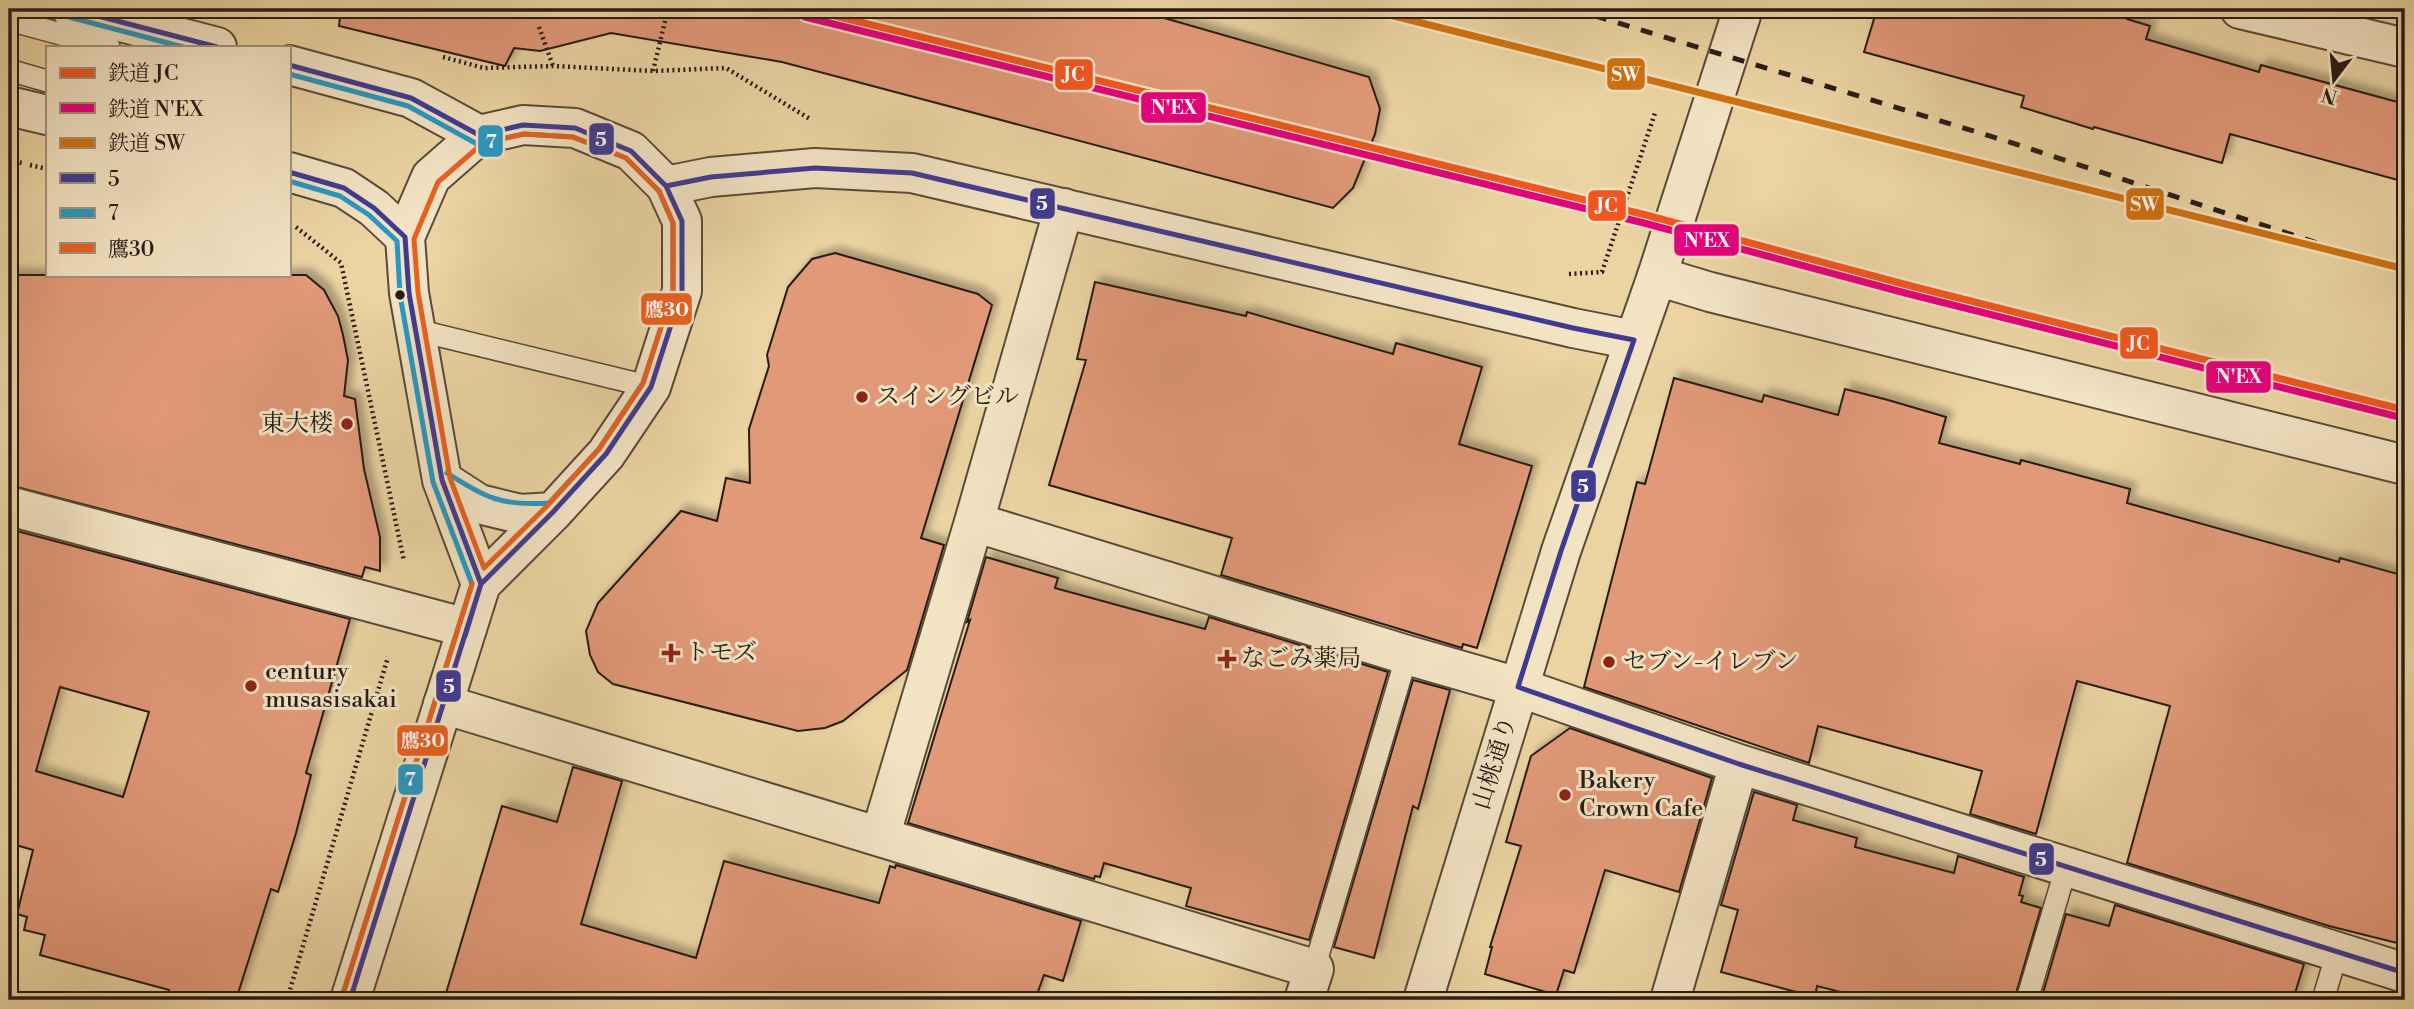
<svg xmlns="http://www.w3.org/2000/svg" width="2414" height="1009" font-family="'Libre Bodoni','Noto Serif JP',serif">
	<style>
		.building { fill: #e19978; stroke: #281c17; stroke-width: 2; fill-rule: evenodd; filter: url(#shadow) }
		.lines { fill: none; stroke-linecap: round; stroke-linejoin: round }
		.service-casing { stroke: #594a3a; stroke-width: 24 }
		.minor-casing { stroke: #594a3a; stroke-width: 42 }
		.tertiary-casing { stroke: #594a3a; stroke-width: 42 }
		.path { stroke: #281c17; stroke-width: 4.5; stroke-dasharray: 2 3.5; stroke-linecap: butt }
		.service { stroke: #f2e3c3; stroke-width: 21 }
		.minor { stroke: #f2e3c3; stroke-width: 38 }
		.tertiary { stroke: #f2e3c3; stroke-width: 38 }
		.rail { stroke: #281c17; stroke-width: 5; stroke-dasharray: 12 12; stroke-linecap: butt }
		.bus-1-casing { stroke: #f2e3c3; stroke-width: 10 }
		.bus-2-casing { stroke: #f2e3c3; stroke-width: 10 }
		.bus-3-casing { stroke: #f2e3c3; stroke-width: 10 }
		.bus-1 { stroke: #403b92; stroke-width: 5 }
		.bus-2 { stroke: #2898c2; stroke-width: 5 }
		.bus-3 { stroke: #e86121; stroke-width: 5 }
		.rail-1-casing { stroke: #f2e3c3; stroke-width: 12 }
		.rail-2-casing { stroke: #f2e3c3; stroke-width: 12 }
		.rail-3-casing { stroke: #f2e3c3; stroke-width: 12 }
		.rail-1 { stroke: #f15620; stroke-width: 7 }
		.rail-2 { stroke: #e5007d; stroke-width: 7 }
		.rail-3 { stroke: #d17210; stroke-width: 7 }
		.bus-dot { fill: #281c17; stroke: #f2e3c3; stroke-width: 2.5 }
		.poi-dot { fill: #8f2418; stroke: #f2e3c3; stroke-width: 2.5 }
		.labels { text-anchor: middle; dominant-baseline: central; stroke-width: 6; stroke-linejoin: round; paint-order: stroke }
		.poi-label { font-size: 24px; fill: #281c17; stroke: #f2e3c3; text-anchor: start }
		.street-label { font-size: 24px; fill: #281c17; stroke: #f2e3c3 }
		.line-badge { stroke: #f2e3c3; stroke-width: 2.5 }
		.badge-label { font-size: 19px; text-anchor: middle; font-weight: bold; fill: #fff }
	</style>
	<defs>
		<filter id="shadow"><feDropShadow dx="6" dy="-6" stdDeviation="3.5" flood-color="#0004"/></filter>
	</defs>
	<rect width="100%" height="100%" fill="#ebd4a2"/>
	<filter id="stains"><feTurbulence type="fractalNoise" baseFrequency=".00286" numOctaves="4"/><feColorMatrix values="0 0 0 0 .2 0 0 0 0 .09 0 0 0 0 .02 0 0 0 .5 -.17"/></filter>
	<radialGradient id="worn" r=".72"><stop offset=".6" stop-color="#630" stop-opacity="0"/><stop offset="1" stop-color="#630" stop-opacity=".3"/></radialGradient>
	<!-- building -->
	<path class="building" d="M341,9H1133L1369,77L1380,109L1375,134L1353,188L1333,208L782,62L611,33L540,51L514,48L505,66L339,26Z
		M1877,9H2130L2127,19L2150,26L2146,39L2259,72L2261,65L2405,104V182L2230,134L2222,163L2094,127L2093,129L2021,107L2024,96L1864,52Z
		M835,253L978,294L992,305L921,538L944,545L907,670L843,721L825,728L798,731L613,684L598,672L590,655L586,631L598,603L681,511L717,521L726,478L750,483L749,429L769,366L767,355L788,287L812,259Z
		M9,275H306L324,290L338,316L343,335L348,360L344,396L355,399L364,469L380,537V571L365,567L362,577L9,485Z
		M1095,282L1246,316L1247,312L1393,354L1396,343L1482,367L1459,444L1532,466L1477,648L1463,644L1462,648L1221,575L1232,538L1049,485L1086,360L1077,359Z
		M1674,378L1762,402L1764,395L1838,415L1845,389L1888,400L1946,417L1939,443L2020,464L2021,460L2130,489L2127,503L2339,562L2340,558L2405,576V945L2329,926L2127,863L2170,706L2077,681L2036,834L1970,814L1982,771L1818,726L1809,763L1584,687L1637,482L1645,484Z
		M9,529L350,619L306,773L311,775L296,833L278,892L271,889L236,1000H166L169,990L40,955L45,935L24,930L27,917L17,914L33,850L9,843ZM60,687L149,712L123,797L36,771Z
		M986,557L1058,578L1055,588L1205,629L1209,617L1388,672L1309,940L1186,906L1191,888L1104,863L1100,877L1095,876L1094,879L908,823L970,620L967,622Z
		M1413,680L1450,690L1418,809L1413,806L1374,958L1334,947Z
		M1570,728L1712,778L1679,892L1605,870L1574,973L1564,970L1556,995L1485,974L1492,947H1490L1521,846L1506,842L1531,756Z
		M573,767L622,781L581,924L696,958L724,861L879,903L890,866L895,868L896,865L1081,921L1063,981L1044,975L1035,1000H444L502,806L557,822Z
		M1754,792L1797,805L1793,820L1857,838L1855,847L1954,873L1958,856L2024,877L2019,895L2023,896L2021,902L2041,908L2014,1000H1872L1817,986L1815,997L1721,972L1738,910L1721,905Z
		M2115,905L2304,964L2293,1000H2041L2066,914L2109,926Z"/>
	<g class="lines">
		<!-- service casing -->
		<g class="service-casing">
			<path id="service" d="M9,20L109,47
				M9,70L47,81
				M416,330L651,387
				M1314,969L1407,655
				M2027,1000L2066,868
				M2323,1000L2337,953"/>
		</g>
		<!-- minor casing -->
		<g class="minor-casing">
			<path id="minor" d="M71,9L217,47
				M2240,9L2405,48
				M289,65L411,98L479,135
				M9,106L47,115
				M289,172L344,188L374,208L405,237
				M666,186L711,177L815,168L912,173L1573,328L1634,340
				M1657,276L1710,292L2405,465
				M9,506L467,628
				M974,522L1407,655L1518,687L1739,764L2405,973
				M443,704L1314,969L1304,1000
				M880,837L974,522L1064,208
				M1670,1000L1739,764"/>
		</g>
		<!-- tertiary casing -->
		<g class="tertiary-casing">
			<path id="tertiary" d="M442,480L479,504L520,514L553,512
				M350,1000L481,584L553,512L606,454L651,387L682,291V221L666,186L631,151L575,128L523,125L479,135L431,177L405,237L409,293L442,480L481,584
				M1423,1000L1561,551L1657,276L1743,9"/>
		</g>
		<!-- path -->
		<path class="path" d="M262,9L286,15
			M539,27L553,66
			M443,57L484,68L553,66L653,71L726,68L810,119
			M653,71L668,9
			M9,160L22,163
			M30,165L47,169
			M296,227L341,263L404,561
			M1569,274L1602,272L1655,113
			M287,1000L388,657"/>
		<!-- service -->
		<use href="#service" class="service"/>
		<!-- minor -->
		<use href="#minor" class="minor"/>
		<!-- tertiary -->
		<use href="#tertiary" class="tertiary"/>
		<!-- rail -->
		<path class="rail" d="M1572,9L2000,139L2369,260"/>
		<!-- bus-1 casing -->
		<g class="bus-1-casing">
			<path id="bus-1" d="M71,9L217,47
				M289,65L411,98L479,135L523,125L575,128L631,151L666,186L682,221V291L651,387L606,454L553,512L481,584L350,1000
				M289,172L344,188L374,208L405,237L409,293L442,480L481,584L465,636
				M666,186L711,177L815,168L912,173L1573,328L1634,340L1561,551L1518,687L1739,764L2405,973"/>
		</g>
		<!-- bus-2 casing -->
		<g class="bus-2-casing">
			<path id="bus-2" d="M69,17L183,47
				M289,74L408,106L477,144L524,134L573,137L626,158L659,191L673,223V290L643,383L599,449L549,503C501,506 486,498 447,473
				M289,181L340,196L369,215L397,241L400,295L433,482L472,584L342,997"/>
		</g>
		<!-- bus-3 casing -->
		<g class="bus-3-casing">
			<path id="bus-3" d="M524,134L573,137L626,158L659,191L673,223V290L643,383L599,449L547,506L484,568L450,478L418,292L414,239L438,182L483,143Z
				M342,997L472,584"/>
		</g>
		<!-- bus-1 -->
		<use href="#bus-1" class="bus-1"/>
		<!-- bus-2 -->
		<use href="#bus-2" class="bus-2"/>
		<!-- bus-3 -->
		<use href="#bus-3" class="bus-3"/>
		<!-- rail-1 casing -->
		<g class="rail-1-casing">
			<path id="rail-1" d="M807,9L1646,215L1911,286L2405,410"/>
		</g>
		<!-- rail-2 casing -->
		<g class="rail-2-casing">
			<path id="rail-2" d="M805,17L1644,223L1909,294L2403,418"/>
		</g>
		<!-- rail-3 casing -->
		<g class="rail-3-casing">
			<path id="rail-3" d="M1366,9L2405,269"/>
		</g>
		<!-- rail-1 -->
		<use href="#rail-1" class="rail-1"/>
		<!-- rail-2 -->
		<use href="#rail-2" class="rail-2"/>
		<!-- rail-3 -->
		<use href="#rail-3" class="rail-3"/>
	</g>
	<!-- markers -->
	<circle class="bus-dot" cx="400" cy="295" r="6"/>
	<g class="poi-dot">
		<circle cx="862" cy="397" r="7"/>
		<circle cx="347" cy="424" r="7"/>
		<path d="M667.5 642.5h7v7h7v7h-7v7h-7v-7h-7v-7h7z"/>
		<path d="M1223.5 648.5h7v7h7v7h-7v7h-7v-7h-7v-7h7z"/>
		<circle cx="1609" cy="662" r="7"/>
		<circle cx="251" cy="686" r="7"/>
		<circle cx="1565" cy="795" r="7"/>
	</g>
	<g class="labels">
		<!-- poi labels -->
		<g class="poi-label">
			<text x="876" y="397">スイングビル</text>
			<text x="333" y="424" text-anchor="end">東大楼</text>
			<text x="685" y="653">トモズ</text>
			<text x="1241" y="659">なごみ薬局</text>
			<text x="1623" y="662">セブン-イレブン</text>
			<text x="265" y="672">century<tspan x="265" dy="28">musasisakai</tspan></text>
			<text x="1579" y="781">Bakery<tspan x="1579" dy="28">Crown Cafe</tspan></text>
		</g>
		<!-- street labels -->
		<g class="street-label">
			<text transform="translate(1495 763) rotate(-73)">山桃通り</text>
		</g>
	</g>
	<g class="line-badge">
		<rect x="1606" y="57" width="40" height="34" rx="7" fill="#d17210"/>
		<rect x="1054" y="58" width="40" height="33" rx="7" fill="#f15620"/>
		<rect x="1140" y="91" width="67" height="33" rx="7" fill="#e5007d"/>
		<rect x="588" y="122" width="27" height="34" rx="7" fill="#403b92"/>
		<rect x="477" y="124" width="27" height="34" rx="7" fill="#2898c2"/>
		<rect x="1029" y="187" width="27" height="33" rx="7" fill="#403b92"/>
		<rect x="2125" y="187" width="40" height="34" rx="7" fill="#d17210"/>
		<rect x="1587" y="189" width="40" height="33" rx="7" fill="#f15620"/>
		<rect x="1673" y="223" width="67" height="34" rx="7" fill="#e5007d"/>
		<rect x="640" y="292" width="53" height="34" rx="7" fill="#e86121"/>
		<rect x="2119" y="326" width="40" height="34" rx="7" fill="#f15620"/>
		<rect x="2205" y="360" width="67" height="34" rx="7" fill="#e5007d"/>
		<rect x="1570" y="469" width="27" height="34" rx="7" fill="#403b92"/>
		<rect x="435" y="669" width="27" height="34" rx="7" fill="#403b92"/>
		<rect x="396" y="724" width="53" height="33" rx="7" fill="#e86121"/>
		<rect x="397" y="763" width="27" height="33" rx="7" fill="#2898c2"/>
		<rect x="2028" y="842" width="27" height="34" rx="7" fill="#403b92"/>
	</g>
	<g class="badge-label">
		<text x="1626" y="81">SW</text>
		<text x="1074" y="81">JC</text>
		<text x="1174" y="114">N'EX</text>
		<text x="601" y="146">5</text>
		<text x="491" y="148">7</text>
		<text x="1042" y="210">5</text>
		<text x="2145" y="211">SW</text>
		<text x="1607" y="212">JC</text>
		<text x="1707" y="247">N'EX</text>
		<text x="667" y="316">鷹30</text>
		<text x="2139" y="350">JC</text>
		<text x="2239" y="383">N'EX</text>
		<text x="1583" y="493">5</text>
		<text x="449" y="693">5</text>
		<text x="423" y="747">鷹30</text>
		<text x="410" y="786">7</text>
		<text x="2041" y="866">5</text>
	</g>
	<!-- margin -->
	<rect width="2414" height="1009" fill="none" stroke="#ebd4a2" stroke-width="35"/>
	<rect x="10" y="10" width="2393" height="988" fill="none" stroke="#281c17" stroke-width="3.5"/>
	<rect x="18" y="18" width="2379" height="974" fill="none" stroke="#281c17" stroke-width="2"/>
	<!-- legend -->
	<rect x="46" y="46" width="245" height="231" fill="#f2e3c3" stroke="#a1937e" stroke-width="2"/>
	<rect x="60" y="68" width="35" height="10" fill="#f15620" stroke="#a1937e" stroke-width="2"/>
	<text x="108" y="80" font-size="21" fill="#281c17">鉄道 JC</text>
	<rect x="60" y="103" width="35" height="10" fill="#e5007d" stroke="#a1937e" stroke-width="2"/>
	<text x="108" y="116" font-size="21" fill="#281c17">鉄道 N'EX</text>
	<rect x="60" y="138" width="35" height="10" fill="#d17210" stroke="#a1937e" stroke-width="2"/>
	<text x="108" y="150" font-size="21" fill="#281c17">鉄道 SW</text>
	<rect x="60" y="173" width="35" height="10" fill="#403b92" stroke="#a1937e" stroke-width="2"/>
	<text x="108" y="186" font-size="21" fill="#281c17">5</text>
	<rect x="60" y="208" width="35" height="10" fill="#2898c2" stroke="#a1937e" stroke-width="2"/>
	<text x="108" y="220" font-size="21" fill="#281c17">7</text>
	<rect x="60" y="243" width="35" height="10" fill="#e86121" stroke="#a1937e" stroke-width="2"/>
	<text x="108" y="256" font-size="21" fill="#281c17">鷹30</text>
	<!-- north arrow -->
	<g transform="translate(2334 80) rotate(196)" stroke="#f2e3c3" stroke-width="5" paint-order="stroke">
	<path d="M0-5L12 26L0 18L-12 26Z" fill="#281c17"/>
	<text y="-10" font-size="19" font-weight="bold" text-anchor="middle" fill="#281c17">N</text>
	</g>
	<rect width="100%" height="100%" filter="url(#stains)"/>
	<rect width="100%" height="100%" fill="url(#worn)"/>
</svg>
